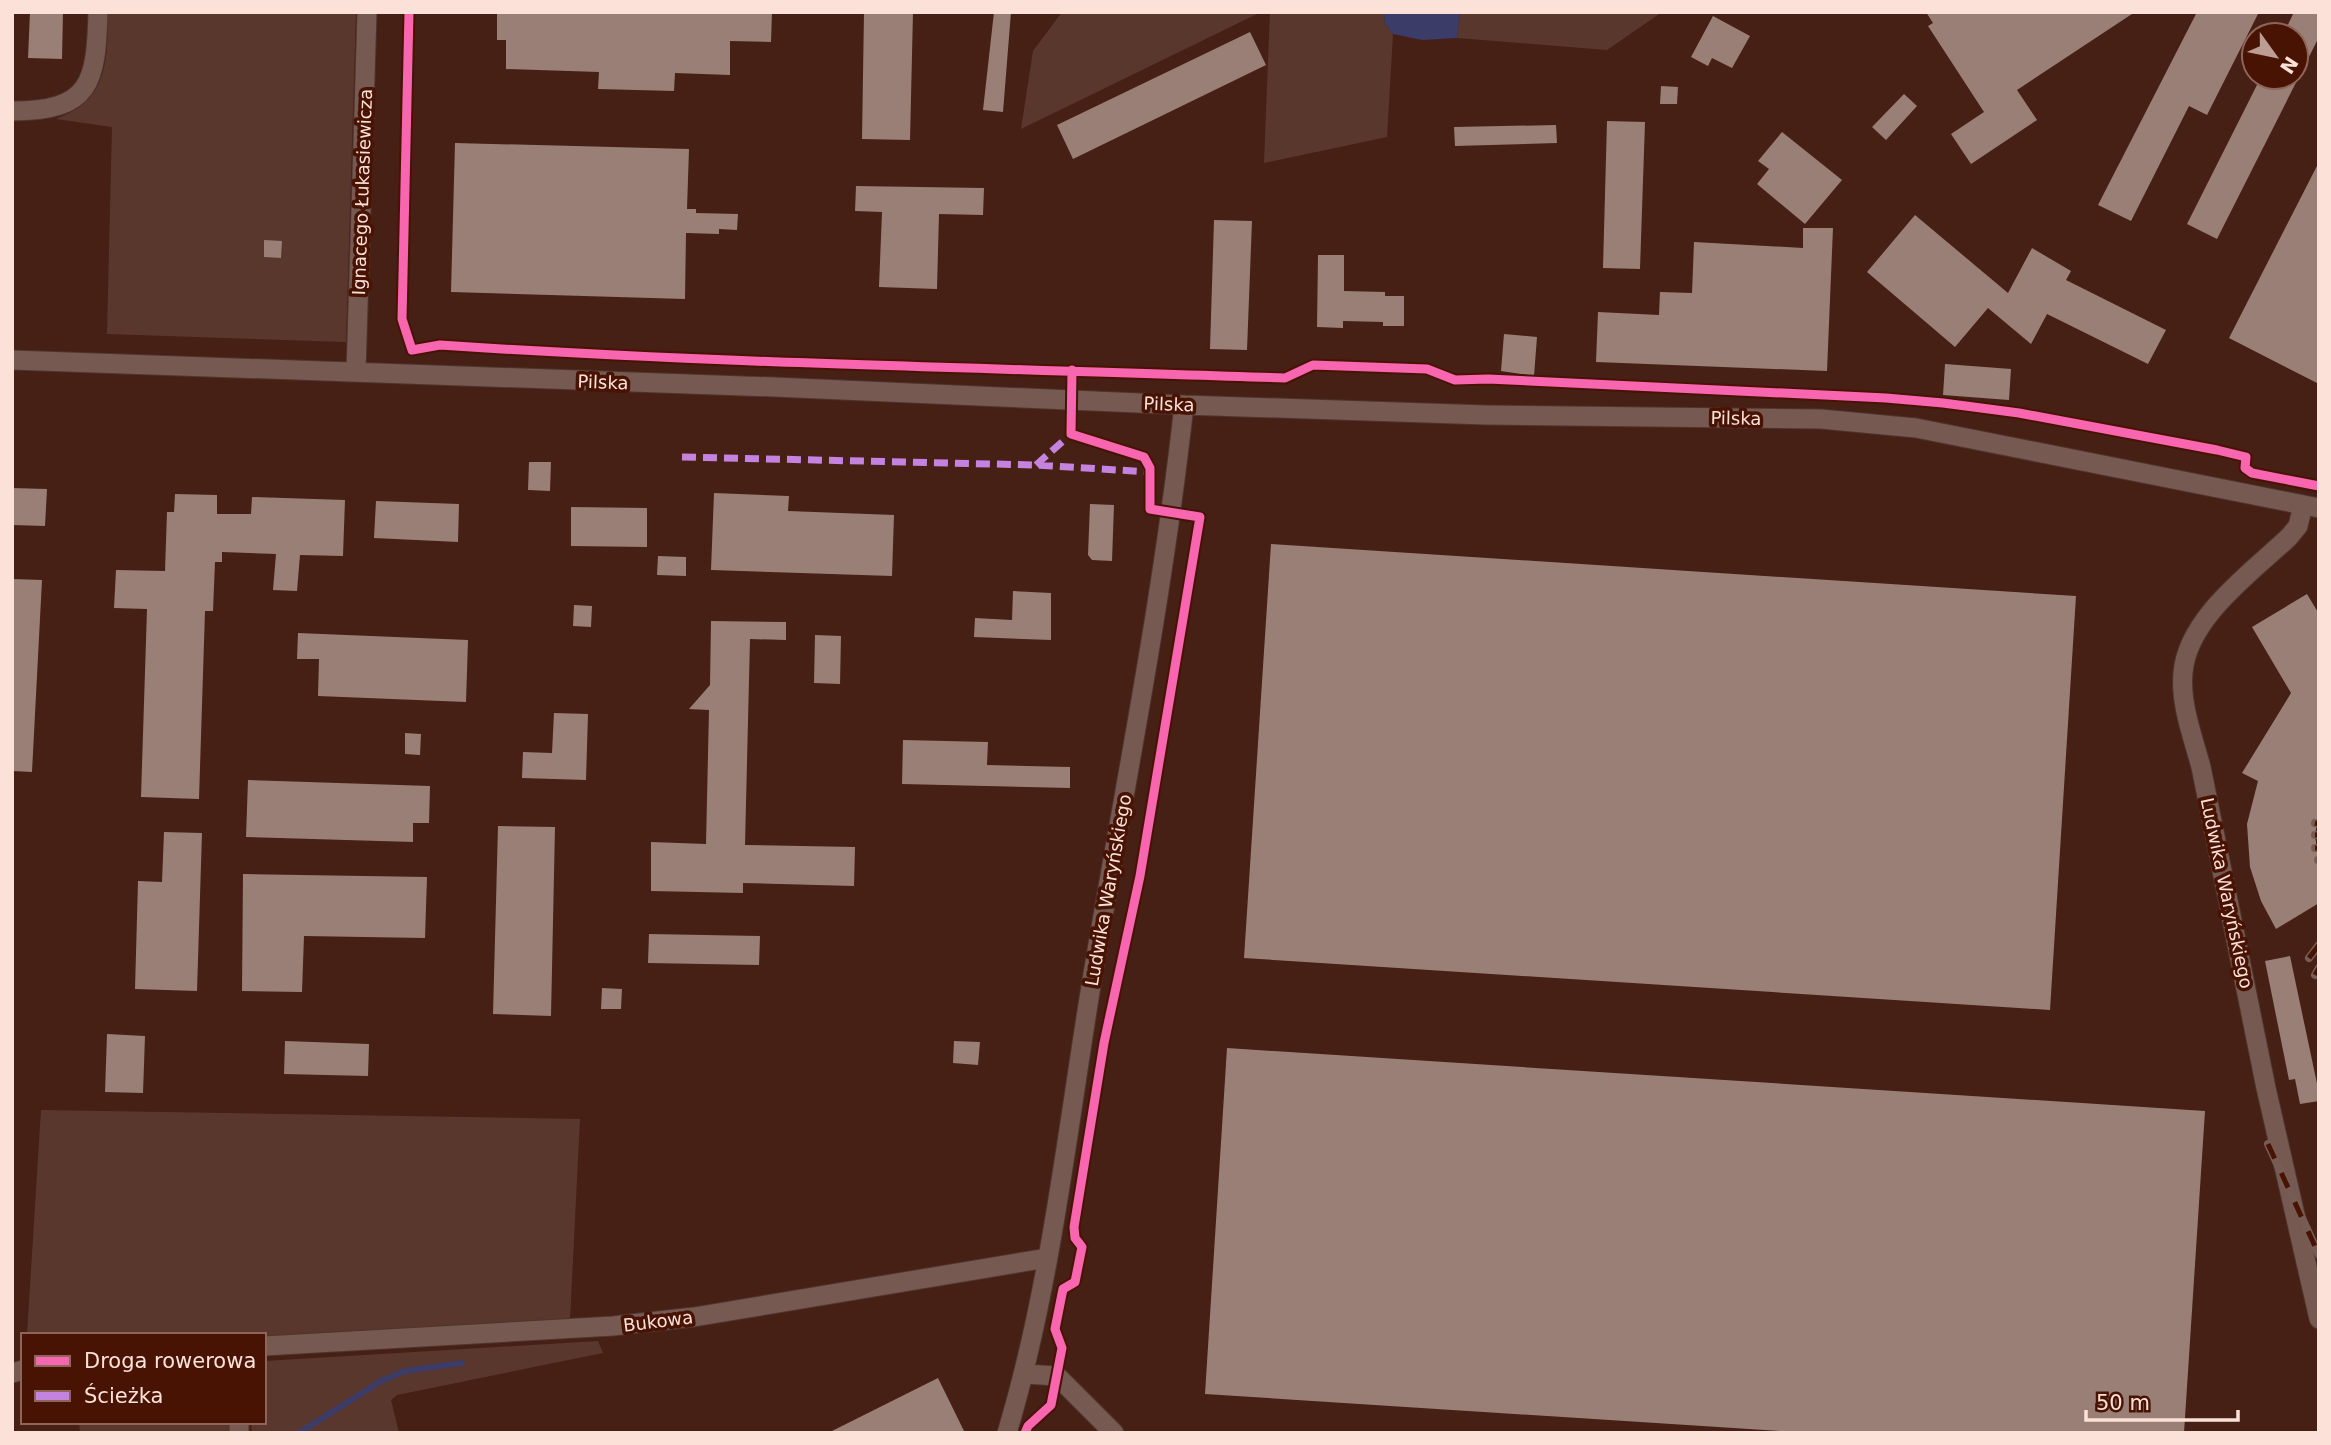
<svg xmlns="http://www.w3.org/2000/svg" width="2331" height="1445" font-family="'DejaVu Sans',sans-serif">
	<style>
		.green { fill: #5a372d }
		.water { fill: #3c3c69 }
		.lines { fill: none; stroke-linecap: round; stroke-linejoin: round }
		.stream { stroke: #3c3c69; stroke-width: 6 }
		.building { fill: #9a7f76 }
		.minor-casing { stroke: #4e352f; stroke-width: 21 }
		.minor { stroke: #765a51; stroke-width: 19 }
		.rail-casing { stroke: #765c54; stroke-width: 8 }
		.rail { stroke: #481303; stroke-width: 5; stroke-dasharray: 16; stroke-linecap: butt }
		.quiet { stroke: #c483df; stroke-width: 7; stroke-dasharray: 14 7; stroke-linecap: butt }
		.cycleway-casing { stroke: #481303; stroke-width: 13 }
		.cycleway { stroke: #f766af; stroke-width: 9 }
		.labels { text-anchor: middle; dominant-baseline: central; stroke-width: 7; stroke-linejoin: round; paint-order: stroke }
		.street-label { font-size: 18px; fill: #fce1d9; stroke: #481303 }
	</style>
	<rect width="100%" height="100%" fill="#462015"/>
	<!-- green -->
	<path class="green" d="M108,12H356L346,342L107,334L112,127L56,119C109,99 107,62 108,12Z
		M1062,12H1261L1021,129L1033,51Z
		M1270,12H1384L1385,24L1393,34L1387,137L1264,163Z
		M1460,12H1662L1607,50L1457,38Z
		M41,1110L580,1119L570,1320L264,1337V1335H27Z
		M598,1341L603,1353L397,1395L391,1400L399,1433H252L251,1422H264L265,1361Z
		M79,1422H231L232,1433H80Z"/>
	<!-- water -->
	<path class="water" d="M1384,12H1460L1457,38L1422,40L1393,34L1385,24Z"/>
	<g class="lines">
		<!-- stream -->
		<path class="stream" d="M299,1433L381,1381L405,1371L462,1363"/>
	</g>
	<!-- building -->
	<path class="building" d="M30,12H63L62,59L28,58Z
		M497,12H772L771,42L730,41V75L675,73L674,91L598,89L599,72L506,69V40H497Z
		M864,12H913L910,140L862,139Z
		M994,12H1011L1003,112L983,110Z
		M1926,12H2135L2017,90L2037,120L1971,164L1951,134L1984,112L1928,26L1933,23Z
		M2197,12H2259L2207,115L2189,106L2131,221L2098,205Z
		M2294,12H2319V37L2217,239L2187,224L2261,77H2296V35H2283Z
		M1713,16L1750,36L1732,68L1712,58L1708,66L1691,57Z
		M1250,32L1266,65L1073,159L1057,125Z
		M1661,86L1678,87L1677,104H1660Z
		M1904,94L1917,106L1886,140L1872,127Z
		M1607,121L1645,122L1640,269L1603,268Z
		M1556,125L1557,143L1455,146L1454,127Z
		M1782,132L1842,180L1805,224L1757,184L1769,169L1758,161Z
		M455,143L689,149L687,209H696V213L738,214L737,230L719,229V234L686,233L685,299L451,292Z
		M2319,162V384L2229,338Z
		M856,186L984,188L983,215L939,214L937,289L879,287L882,212L855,211Z
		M1915,215L2008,293L2032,248L2071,271L2066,280L2166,330L2148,364L2047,314L2031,344L1988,308L1955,347L1867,272Z
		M1214,220L1252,221L1247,350L1210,349Z
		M1803,228H1833L1827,371L1596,362L1598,312L1659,315L1660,292L1692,293L1694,242L1803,248Z
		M264,240L282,241L281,258L264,257Z
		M1318,255H1344V291L1385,292V296H1404V326H1383V322L1343,321V328L1317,327Z
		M1504,334L1537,337L1534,376L1501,371Z
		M1945,364L2011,369L2009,400L1943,395Z
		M529,462H551L550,491L528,490Z
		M12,488L47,489L45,526L12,525Z
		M714,493L789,496L788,511L894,515L892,576L711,570Z
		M175,494L217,495V514H251L252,497L345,500L343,556L300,555L297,591L273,590L276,554L222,552V562H215L213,611H205L199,799L141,797L147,609L114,608L116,570L165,571L167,512H174Z
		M376,501L459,504L458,542L374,538Z
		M1090,504L1114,505L1112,561L1092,560L1088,555Z
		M571,507L647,508V547L571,546Z
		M1271,544L2076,596L2050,1010L1244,958Z
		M658,556L686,557V576L657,575Z
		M12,579L42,580L32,772L12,771Z
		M1013,591L1051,593V640L974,637L975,618L1012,620Z
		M2307,594L2319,614V810L2315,835L2319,865V903L2276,929L2261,901L2250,867L2247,824L2258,781L2242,773L2291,693L2252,627Z
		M574,605L592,606L591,627L573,626Z
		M711,621L786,622V640L750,639L745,845L855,847L854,886L743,883V893L651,891V842L706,844L709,710L689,709L710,685Z
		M298,633L468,640L466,702L318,696L319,659H297Z
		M815,635L841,636L840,684L814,683Z
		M554,713L588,714L586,780L522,778L523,752L552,753Z
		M405,733L421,734L420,755L405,754Z
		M903,740L988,742L987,765L1070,767V788L902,784Z
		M248,780L430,786L429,823H413V842L246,837Z
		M498,826L555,827L551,1016L493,1014Z
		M164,832L202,833L197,991L135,989L138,881L162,882Z
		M243,874L427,877L425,938L304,936L302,992L242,991Z
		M649,934L760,936L759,965L648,963Z
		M2290,956L2319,1093V1101L2300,1104L2295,1079L2289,1080L2265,961Z
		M602,988L622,989L621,1009H601Z
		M107,1034L145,1036L143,1093L105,1092Z
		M285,1041L369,1044L368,1076L284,1074Z
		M954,1041L980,1042L978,1065L953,1063Z
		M1227,1048L2205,1111L2184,1433H1810L1205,1394Z
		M938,1378L965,1433H828Z"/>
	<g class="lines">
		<!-- minor casing -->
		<g class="minor-casing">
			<path id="minor" d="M12,111C91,111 96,83 98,12
				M12,360L774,387L1184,405L1486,415L1821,419L1916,428L2319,508
				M356,372L367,12
				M2303,505L2298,526L2289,537C2252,572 2187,618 2183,673C2180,704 2193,737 2201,767L2266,1088L2319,1319
				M264,1346L613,1326L694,1317L1047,1258
				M12,1373L23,1370
				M1025,1374L1057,1376L1114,1433
				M239,1422V1433
				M1007,1433C1051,1286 1067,1131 1092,980C1124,789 1163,598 1184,405"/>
		</g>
		<!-- minor -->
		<use href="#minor" class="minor"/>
		<!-- rail casing -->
		<g class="rail-casing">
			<path id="rail" d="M2315,823L2319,824
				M2315,835H2319
				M2315,848H2319
				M2318,860H2319
				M2309,958L2319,945
				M2315,975L2319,968
				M2268,1144L2319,1255"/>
		</g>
		<!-- rail -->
		<use href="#rail" class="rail"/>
		<!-- quiet -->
		<path class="quiet" d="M682,457L1036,465L1150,472
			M1036,465L1071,434"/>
		<!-- cycleway casing -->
		<g class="cycleway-casing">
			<path id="cycleway" d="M409,12L402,319L412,350L440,345C722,364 1004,368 1285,378L1313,365L1427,369L1455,380L1488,379L1886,398L1943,403L2019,413L2217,450L2246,457L2245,468L2252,473L2319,486
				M1025,1433L1028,1426L1051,1405L1062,1348L1055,1329L1063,1289L1075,1282L1082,1247L1075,1238L1074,1227L1104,1043L1140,876L1200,517L1150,509V468L1144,457L1071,434L1072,370"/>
		</g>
		<!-- cycleway -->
		<use href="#cycleway" class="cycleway"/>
	</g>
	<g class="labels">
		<!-- street labels -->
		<g class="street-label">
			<text transform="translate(362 192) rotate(-88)">Ignacego Łukasiewicza</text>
			<text transform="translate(603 382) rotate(2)">Pilska</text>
			<text transform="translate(1169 404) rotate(2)">Pilska</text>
			<text transform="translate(1736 418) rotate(1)">Pilska</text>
			<text transform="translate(1108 890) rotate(-80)">Ludwika Waryńskiego</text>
			<text transform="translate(2227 893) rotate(78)">Ludwika Waryńskiego</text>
			<text transform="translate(658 1321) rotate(-7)">Bukowa</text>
		</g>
	</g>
	<!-- border -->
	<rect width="2331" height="1445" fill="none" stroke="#fce1d9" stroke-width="28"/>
	<!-- legend -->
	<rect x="21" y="1333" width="245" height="91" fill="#481303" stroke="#906559" stroke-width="2"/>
	<rect x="35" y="1356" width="35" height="10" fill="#f766af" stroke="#906559" stroke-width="2"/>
	<text x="84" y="1368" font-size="21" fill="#fce1d9">Droga rowerowa</text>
	<rect x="35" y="1391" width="35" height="10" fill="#c483df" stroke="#906559" stroke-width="2"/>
	<text x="84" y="1403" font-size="21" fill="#fce1d9">Ścieżka</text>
	<!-- north arrow -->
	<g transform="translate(2275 56) rotate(123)"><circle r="33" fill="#481303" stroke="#906559" stroke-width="2"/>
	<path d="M0-5L12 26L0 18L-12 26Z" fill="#bc9d94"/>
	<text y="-10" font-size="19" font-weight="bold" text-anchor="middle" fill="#fce1d9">N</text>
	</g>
	<!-- scale -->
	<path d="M2086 1410v10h152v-10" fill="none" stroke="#fce1d9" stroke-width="3.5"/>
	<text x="2096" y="1410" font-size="21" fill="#fce1d9" stroke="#481303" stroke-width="5" paint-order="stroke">50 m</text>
</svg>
